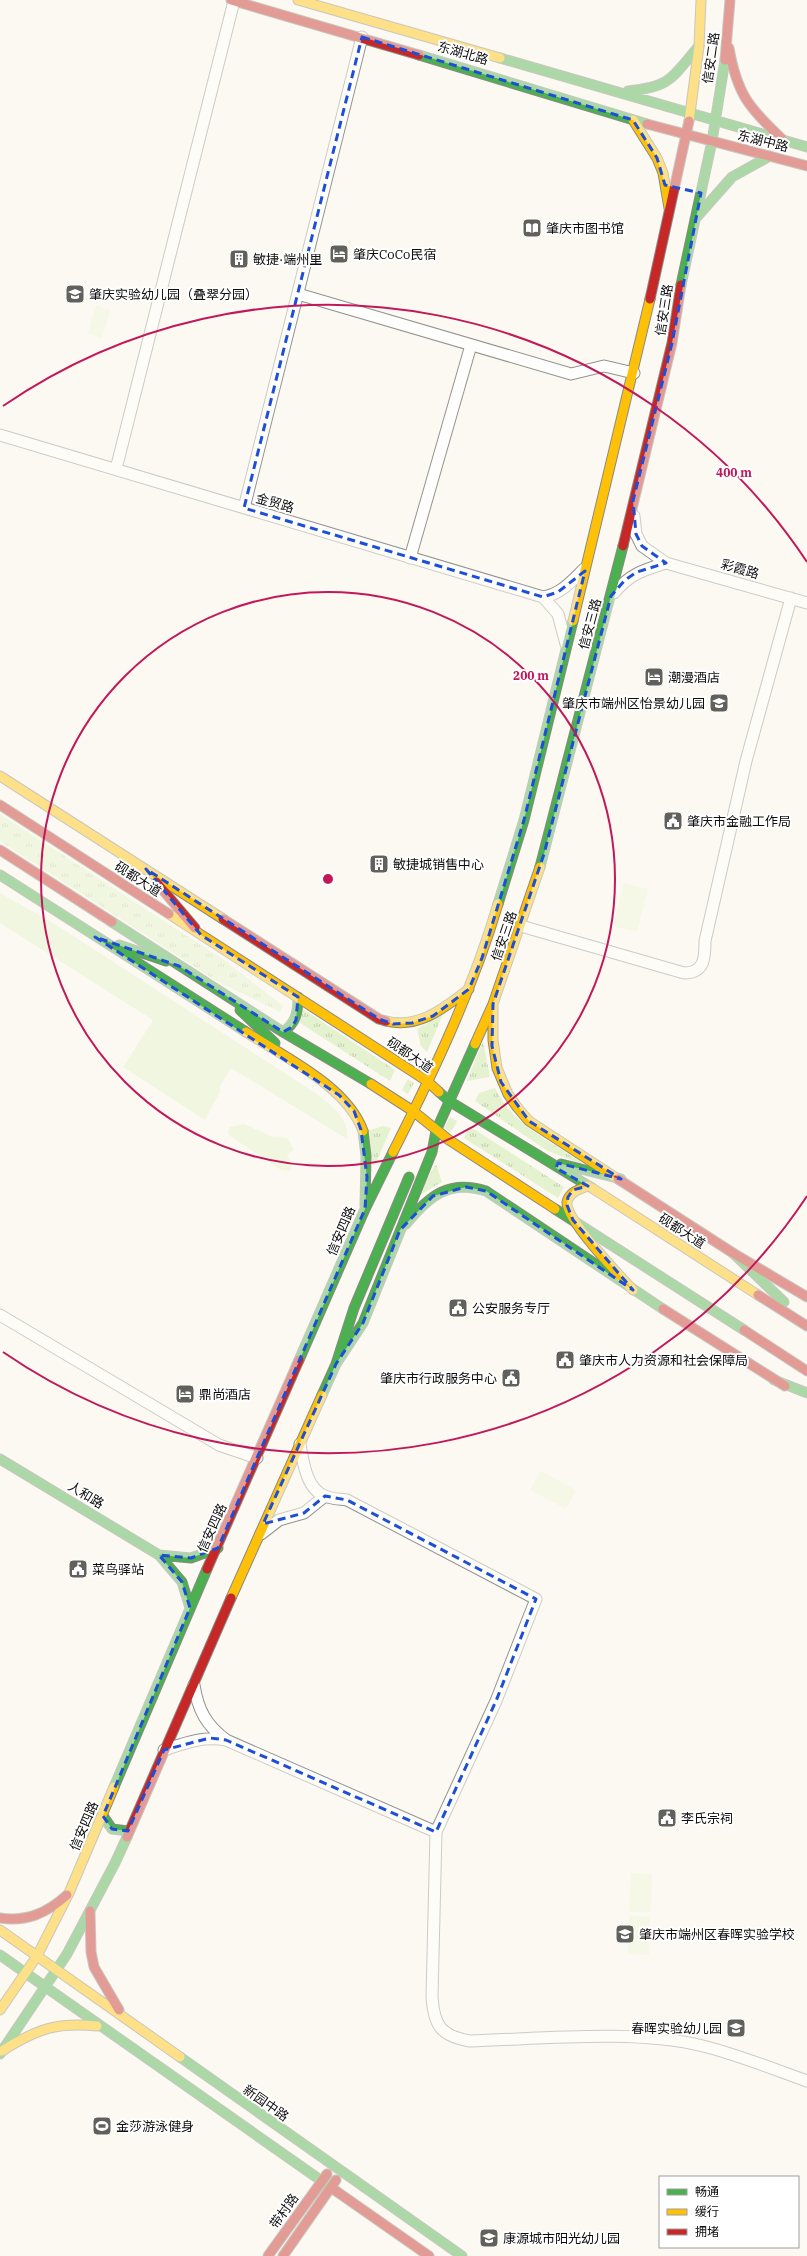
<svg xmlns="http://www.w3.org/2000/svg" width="807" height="2256" font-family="'IBM Plex Serif','Noto Sans SC',serif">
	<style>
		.grass { fill: url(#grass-tufts) }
		.park { fill: #e4f2cf }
		.pitch { fill: #eef6d9 }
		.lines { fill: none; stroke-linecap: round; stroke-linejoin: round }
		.street-casing { stroke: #949390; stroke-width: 13 }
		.fast-casing { stroke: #8b8a86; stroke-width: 11 }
		.slow-casing { stroke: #8b8a86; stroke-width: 11 }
		.jam-casing { stroke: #8b8a86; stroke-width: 11 }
		.street { stroke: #fefefd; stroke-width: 11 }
		.fast { stroke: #4caf50; stroke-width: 9 }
		.slow { stroke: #ffc107; stroke-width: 9 }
		.jam { stroke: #c62828; stroke-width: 9 }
		.marked { fill: none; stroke: #1d4ed8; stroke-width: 3; stroke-dasharray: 8 5; stroke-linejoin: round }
		.ring { fill: none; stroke: #c2185b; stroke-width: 2 }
		.labels { text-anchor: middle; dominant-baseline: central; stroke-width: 4; stroke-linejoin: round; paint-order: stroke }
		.street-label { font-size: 13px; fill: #0d0d0d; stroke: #fff }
		.poi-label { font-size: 13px; fill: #0d0d0d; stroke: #fff; text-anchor: start }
		.centre { fill: #c2185b; stroke: #fff; stroke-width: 2 }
		.ring-label { font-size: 12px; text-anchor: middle; font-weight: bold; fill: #c2185b; stroke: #fff; stroke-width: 4; stroke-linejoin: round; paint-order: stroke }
	</style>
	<defs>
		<pattern id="grass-tufts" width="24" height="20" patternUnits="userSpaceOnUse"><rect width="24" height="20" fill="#e4f2cf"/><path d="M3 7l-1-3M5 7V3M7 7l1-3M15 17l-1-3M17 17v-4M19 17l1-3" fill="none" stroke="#c2ceb1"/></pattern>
	</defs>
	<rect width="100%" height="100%" fill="#fbf9f1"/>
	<!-- grass -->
	<path class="grass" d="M0,814L224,960L283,1006L280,1012L215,980L0,841Z
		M303,1009L395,1070L390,1081L297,1021Z
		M443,1014L427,1052L421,1046L417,1029Z
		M483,1041L490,1077L467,1081Z
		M408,1079L414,1083L408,1094L402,1090Z
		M495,1088C512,1124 549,1141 581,1162V1164L546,1150L475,1101L479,1093Z
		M450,1117L457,1121L451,1132L444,1128Z
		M383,1126L391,1128L375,1165H373L367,1131Z
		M469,1126L564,1187L558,1198L464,1138Z
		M436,1164L442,1182L415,1198Z"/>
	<!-- park -->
	<path class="park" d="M0,893L55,924L320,1096C334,1109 349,1118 347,1139L231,1068L220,1086V1092L205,1120L123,1067L153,1020L0,923Z
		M244,1124L273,1137L287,1138L294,1150L287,1154L292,1165L290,1171L281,1170L230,1136L228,1133L229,1127Z"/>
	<!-- pitch -->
	<path class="pitch" d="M96,306L110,310L102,338L88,333Z
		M624,883L648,889L637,932L613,926Z
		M541,1471L576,1490L566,1509L530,1490Z
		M631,1873L652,1874L651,1912H629Z
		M629,1916L650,1917L649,1955L628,1954Z"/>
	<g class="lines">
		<!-- street casing -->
		<g class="street-casing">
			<path id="street" d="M298,294L571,374L604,366L634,373
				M0,435L543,597C561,594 572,581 584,569
				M116,469L234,1
				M244,508L362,37
				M634,516L636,534L642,546L666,563L807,603
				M410,558L471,345
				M614,593C630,574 643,570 666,563
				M543,597L558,614L566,644
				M521,926L684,973C705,973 705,957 705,941L746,761L791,598
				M0,1315L219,1445L257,1458
				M300,1444C303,1461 306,1489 325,1496C331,1499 340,1499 347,1500L536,1599L496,1701L436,1832L432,1997C434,2026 441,2036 470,2041C541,2039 635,2029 703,2046C739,2055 773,2069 807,2081
				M261,1534L279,1520L304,1513L325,1496
				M194,1685C198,1710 206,1725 226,1740L436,1832
				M164,1750C185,1743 202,1736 226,1740"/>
		</g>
		<!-- fast casing -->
		<g class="fast-casing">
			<path id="fast" d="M419,55L647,124
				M500,58L807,147
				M628,91C672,87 672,77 699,46
				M695,219L732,177L770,156
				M681,285L712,141L725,60
				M540,867L623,546
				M0,875L246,1032
				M498,904L524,820L573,621
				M112,922L283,1032L371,1084
				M119,945L166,961
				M240,1010L275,1043
				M283,1032C296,1023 298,1012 298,997
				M439,1092L449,1101L592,1188
				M363,1131L366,1156L365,1206
				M561,1164L621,1179
				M555,1209L744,1330
				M406,1224C429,1196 449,1179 486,1191L663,1309
				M733,1253L784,1302
				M299,1360L365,1209L393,1152
				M336,1364L363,1323L432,1152L436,1131L475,1044
				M774,1380L807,1393
				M322,1395L336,1364L354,1308L409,1177
				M0,1459L159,1555L182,1582L190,1608
				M159,1555L191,1558L218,1548
				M114,1787L207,1569
				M103,1816L112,1829L128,1831
				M0,1955L336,2191
				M0,2054L67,1954L115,1863L127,1837
				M180,2057L462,2256"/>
		</g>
		<!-- slow casing -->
		<g class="slow-casing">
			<path id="slow" d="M298,0L500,58
				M633,120L657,158L663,173L669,208
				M689,121L699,46L701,0
				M573,621L650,299
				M0,776L223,919
				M169,914L427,1081L439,1092
				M493,1006V1040L497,1068L508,1094L517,1107L529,1121L618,1179
				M386,1021C419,1029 444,1008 469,989
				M246,1032C284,1057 347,1086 363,1131
				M475,1044L493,1004L540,867
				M371,1084L413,1111L449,1140L555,1209
				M393,1152C434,1071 472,991 498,904
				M588,1186C580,1189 569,1192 567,1202C565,1219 620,1276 633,1290
				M592,1188L758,1295
				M231,1598L322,1395
				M0,1930L180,2057
				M0,2010L37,1956L69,1893L114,1787
				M2,2051C37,2029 56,2022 97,2026"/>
		</g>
		<!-- jam casing -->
		<g class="jam-casing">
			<path id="jam" d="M231,0L419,55
				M729,48C737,94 749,108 782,139
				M725,60L730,0
				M647,124L807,166
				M650,299L689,121
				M623,546L672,343L681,285
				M0,805L169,914
				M0,850L112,922
				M156,882L195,928
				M223,919L379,1019L386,1021
				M618,1179L733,1253L807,1297
				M758,1295L807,1326
				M663,1309L785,1386
				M744,1330L807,1371
				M207,1569L299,1360
				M127,1837L231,1598
				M90,1911L91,1952L94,1967L119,2010
				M0,1918C27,1922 47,1913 67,1895
				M336,2191L429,2256
				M268,2256L327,2174
				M283,2256L336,2180"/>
		</g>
		<!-- street -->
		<use href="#street" class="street"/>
		<!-- fast -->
		<use href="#fast" class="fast"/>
		<!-- slow -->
		<use href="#slow" class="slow"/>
		<!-- jam -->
		<use href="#jam" class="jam"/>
	</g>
	<!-- marked area -->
	<path d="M0 0H807V2256H0ZM362,37L633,120L657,158L665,185L701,193L672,343L633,501L636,534L642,546L666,563L637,572L625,580L611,596L544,854L493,1004L492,1046L501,1082L529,1121L621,1179L558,1163L556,1168L588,1186L573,1190L568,1197L567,1205L573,1220L633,1290L486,1191L466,1187L433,1196L400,1230L363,1323L336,1364L263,1524L304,1513L325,1496L347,1500L536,1599L496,1701L436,1832L226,1740L210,1738L164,1750L128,1831L112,1829L103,1816L190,1608L182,1582L159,1555L191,1558L218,1548L365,1209L367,1177L361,1130L354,1111L339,1095L95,937L179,966L283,1032L292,1027L296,1020L298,997L201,935L146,869L379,1019L393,1024L412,1023L433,1016L469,989L482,958L524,820L585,571L558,592L543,597L244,508Z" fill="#fbf9f1" fill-opacity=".55" fill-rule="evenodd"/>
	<path class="marked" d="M362,37L633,120L657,158L665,185L701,193L672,343L633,501L636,534L642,546L666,563L637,572L625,580L611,596L544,854L493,1004L492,1046L501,1082L529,1121L621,1179L558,1163L556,1168L588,1186L573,1190L568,1197L567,1205L573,1220L633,1290L486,1191L466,1187L433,1196L400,1230L363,1323L336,1364L263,1524L304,1513L325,1496L347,1500L536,1599L496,1701L436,1832L226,1740L210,1738L164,1750L128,1831L112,1829L103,1816L190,1608L182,1582L159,1555L191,1558L218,1548L365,1209L367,1177L361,1130L354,1111L339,1095L95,937L179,966L283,1032L292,1027L296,1020L298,997L201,935L146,869L379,1019L393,1024L412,1023L433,1016L469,989L482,958L524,820L585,571L558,592L543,597L244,508Z"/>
	<!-- distance rings -->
	<g class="ring">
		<circle cx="328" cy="879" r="287"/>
		<path d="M807 1196A574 574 0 0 1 3 1352M3 406A574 574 0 0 1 807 562"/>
	</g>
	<!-- icons -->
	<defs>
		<g id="library-square" transform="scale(1)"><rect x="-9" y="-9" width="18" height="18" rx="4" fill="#60605d" stroke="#fff"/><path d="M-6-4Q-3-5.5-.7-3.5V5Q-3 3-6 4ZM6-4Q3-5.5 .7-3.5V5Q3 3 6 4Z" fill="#fff"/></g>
		<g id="hotel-square" transform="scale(1)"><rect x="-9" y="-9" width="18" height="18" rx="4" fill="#60605d" stroke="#fff"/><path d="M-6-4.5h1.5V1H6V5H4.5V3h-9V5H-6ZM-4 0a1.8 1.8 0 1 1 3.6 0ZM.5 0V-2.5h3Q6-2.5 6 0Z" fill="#fff"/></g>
		<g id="building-square" transform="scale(1)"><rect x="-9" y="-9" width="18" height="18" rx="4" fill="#60605d" stroke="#fff"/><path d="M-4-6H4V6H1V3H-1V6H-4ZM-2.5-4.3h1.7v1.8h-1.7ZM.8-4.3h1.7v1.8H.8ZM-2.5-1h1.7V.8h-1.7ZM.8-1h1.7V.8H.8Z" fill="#fff"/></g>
		<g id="school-square" transform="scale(1)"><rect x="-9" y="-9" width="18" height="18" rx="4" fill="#60605d" stroke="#fff"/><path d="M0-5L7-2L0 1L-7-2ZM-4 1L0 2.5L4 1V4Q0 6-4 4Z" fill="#fff"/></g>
		<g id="civic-square" transform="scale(1)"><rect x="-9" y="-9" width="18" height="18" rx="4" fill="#60605d" stroke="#fff"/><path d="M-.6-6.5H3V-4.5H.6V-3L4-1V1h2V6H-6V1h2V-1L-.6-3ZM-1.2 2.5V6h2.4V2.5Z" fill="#fff"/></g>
		<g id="stadium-square" transform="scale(1)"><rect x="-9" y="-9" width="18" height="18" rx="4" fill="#60605d" stroke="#fff"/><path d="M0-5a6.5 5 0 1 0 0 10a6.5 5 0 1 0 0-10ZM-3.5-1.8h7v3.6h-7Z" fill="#fff"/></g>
	</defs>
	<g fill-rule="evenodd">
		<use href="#library-square" x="532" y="228"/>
		<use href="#hotel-square" x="339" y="254"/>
		<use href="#building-square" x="239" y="259"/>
		<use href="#school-square" x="75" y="294"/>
		<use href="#hotel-square" x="654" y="677"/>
		<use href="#school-square" x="719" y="703"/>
		<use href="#civic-square" x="673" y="821"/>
		<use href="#building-square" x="379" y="864"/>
		<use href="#civic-square" x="458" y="1308"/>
		<use href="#civic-square" x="565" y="1360"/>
		<use href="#civic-square" x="511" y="1378"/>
		<use href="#hotel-square" x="185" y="1394"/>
		<use href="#civic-square" x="78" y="1569"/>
		<use href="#civic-square" x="667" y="1818"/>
		<use href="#school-square" x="625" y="1934"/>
		<use href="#school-square" x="736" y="2028"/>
		<use href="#stadium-square" x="102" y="2126"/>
		<use href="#school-square" x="489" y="2238"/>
	</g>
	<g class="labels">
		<!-- street labels -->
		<g class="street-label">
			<text transform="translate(463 53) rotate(16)">东湖北路</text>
			<text transform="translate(711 58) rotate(-82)">信安二路</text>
			<text transform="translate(763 141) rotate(14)">东湖中路</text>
			<text transform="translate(664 310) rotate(-81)">信安三路</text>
			<text transform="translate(275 503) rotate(16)">金贸路</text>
			<text transform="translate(740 569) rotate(16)">彩霞路</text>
			<text transform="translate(590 624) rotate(-75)">信安三路</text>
			<text transform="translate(138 879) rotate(33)">砚都大道</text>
			<text transform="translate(504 936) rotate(-71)">信安三路</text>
			<text transform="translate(410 1055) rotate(34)">砚都大道</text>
			<text transform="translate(341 1231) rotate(-67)">信安四路</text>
			<text transform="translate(682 1231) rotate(33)">砚都大道</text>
			<text transform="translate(86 1495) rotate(31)">人和路</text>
			<text transform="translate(212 1528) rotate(-66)">信安四路</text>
			<text transform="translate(84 1826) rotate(-67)">信安四路</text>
			<text transform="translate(266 2103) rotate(35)">新园中路</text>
			<text transform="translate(284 2211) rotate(-55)">带村路</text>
		</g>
		<!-- poi labels -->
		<g class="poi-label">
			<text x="546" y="228">肇庆市图书馆</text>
			<text x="353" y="254">肇庆CoCo民宿</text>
			<text x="253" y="259">敏捷·端州里</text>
			<text x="89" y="294">肇庆实验幼儿园（叠翠分园）</text>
			<text x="668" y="677">潮漫酒店</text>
			<text x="705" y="703" text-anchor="end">肇庆市端州区怡景幼儿园</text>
			<text x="687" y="821">肇庆市金融工作局</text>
			<text x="393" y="864">敏捷城销售中心</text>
			<text x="472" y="1308">公安服务专厅</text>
			<text x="579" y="1360">肇庆市人力资源和社会保障局</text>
			<text x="497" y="1378" text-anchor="end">肇庆市行政服务中心</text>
			<text x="199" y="1394">鼎尚酒店</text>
			<text x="92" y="1569">菜鸟驿站</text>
			<text x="681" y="1818">李氏宗祠</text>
			<text x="639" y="1934">肇庆市端州区春晖实验学校</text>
			<text x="722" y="2028" text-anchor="end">春晖实验幼儿园</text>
			<text x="116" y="2126">金莎游泳健身</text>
			<text x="503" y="2238">康源城市阳光幼儿园</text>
		</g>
	</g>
	<circle cx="328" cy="879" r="6" class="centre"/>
	<g class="ring-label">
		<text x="734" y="477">400 m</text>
		<text x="531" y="680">200 m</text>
	</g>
	<!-- legend -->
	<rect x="659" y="2176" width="140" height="72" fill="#ffffff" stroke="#9e9e9e"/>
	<rect x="667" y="2189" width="20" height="6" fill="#4caf50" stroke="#9e9e9e"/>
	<text x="695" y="2196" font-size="12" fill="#0d0d0d">畅通</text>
	<rect x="667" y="2209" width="20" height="6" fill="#ffc107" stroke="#9e9e9e"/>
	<text x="695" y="2216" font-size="12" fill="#0d0d0d">缓行</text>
	<rect x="667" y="2229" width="20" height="6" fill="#c62828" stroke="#9e9e9e"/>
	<text x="695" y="2236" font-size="12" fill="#0d0d0d">拥堵</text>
</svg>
